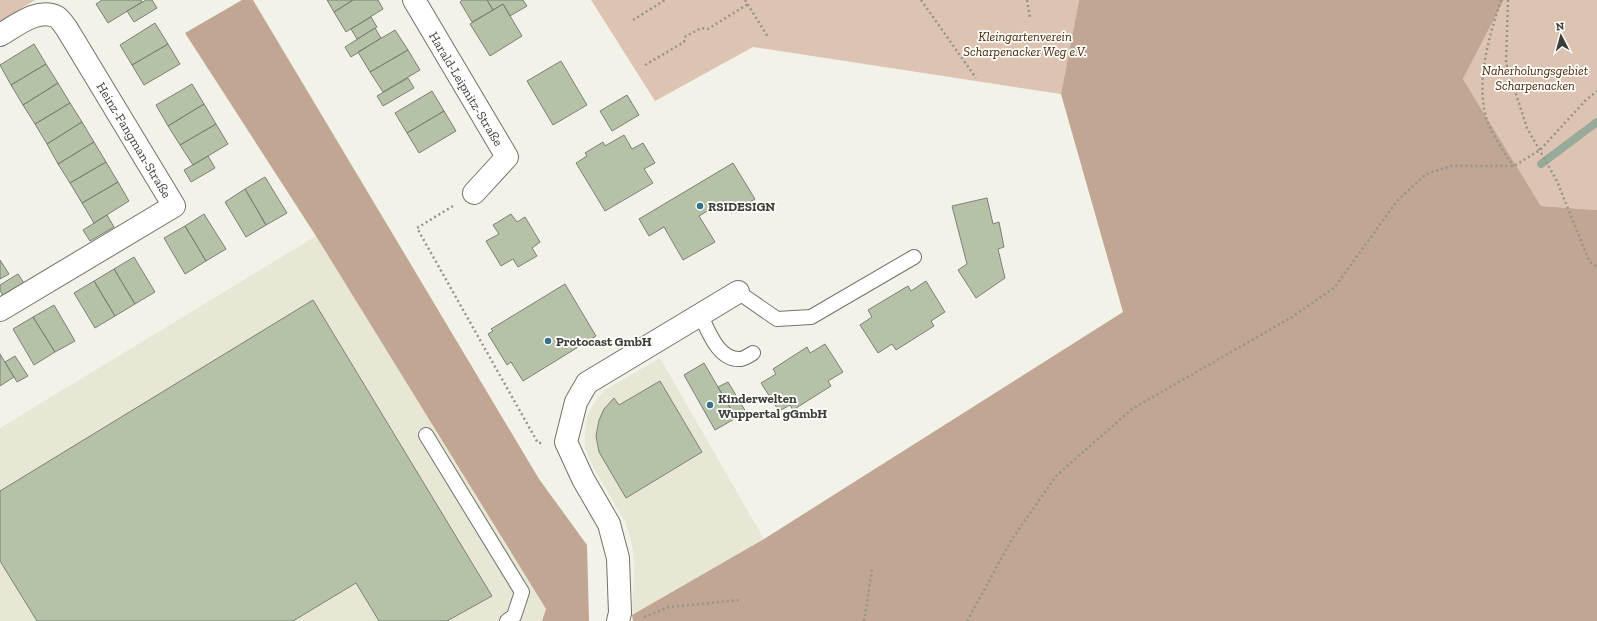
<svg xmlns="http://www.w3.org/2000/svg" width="1597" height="621" font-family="'Zilla Slab',serif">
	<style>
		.built { fill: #e8e7d6 }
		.green { fill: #ddc3b1 }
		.forest { fill: #c0a693 }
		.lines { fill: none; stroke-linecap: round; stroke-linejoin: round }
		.stream { stroke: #98aa9a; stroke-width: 8 }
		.building { fill: #b5c2a7; stroke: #7c8078 }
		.service-casing { stroke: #727269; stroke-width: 16 }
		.minor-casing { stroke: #727269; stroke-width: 24 }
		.path { stroke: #94948d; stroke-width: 2.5; stroke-dasharray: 2 3; stroke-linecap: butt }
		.service { stroke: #fff; stroke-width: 14 }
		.minor { stroke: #fff; stroke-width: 22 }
		.poi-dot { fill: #337287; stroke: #fffffd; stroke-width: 1.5 }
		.labels { text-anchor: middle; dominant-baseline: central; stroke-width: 3.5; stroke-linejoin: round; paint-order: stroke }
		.park-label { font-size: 13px; font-style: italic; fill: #4b2605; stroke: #fffffd }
		.street-label { font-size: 13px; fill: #3d3d39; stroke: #fffffd }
		.poi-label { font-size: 13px; font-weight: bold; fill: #3d3d39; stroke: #fffffd; text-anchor: start }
	</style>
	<rect width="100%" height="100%" fill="#f3f2e8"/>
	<!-- built -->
	<path class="built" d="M316,236L546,609L542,621H0V428Z
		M660,358L764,539L632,615L634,568L633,551L629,533L625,522L592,465L585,448V431L587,417L595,401L605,390Z"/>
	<!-- green -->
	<path class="green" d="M0,0H35L0,21Z
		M591,0H1079L1061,94L753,47L655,101Z
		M1504,0H1597V210L1541,206L1463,79Z"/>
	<!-- forest -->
	<path class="forest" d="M242,0H253L539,479L587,545L589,621H542L546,609L316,236L185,33Z
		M1079,0H1504L1463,79L1541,206L1597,210V621H633L632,615L764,539L1123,312L1061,94Z"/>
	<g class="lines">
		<!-- stream -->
		<path class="stream" d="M1541,164L1597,122"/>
	</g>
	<!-- building -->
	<path class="building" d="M102,0H141L142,2L108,23L96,4Z
		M146,0H152L157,8L134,22L127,11Z
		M327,0H353L334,12Z
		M353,0H378L383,9L346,32L334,12Z
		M462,0H487L493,10L472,22L460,2Z
		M487,0H523L527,6L510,16L503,4L493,10Z
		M503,4L522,36L490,56L470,24Z
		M371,17L377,27L357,39L351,29Z
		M155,23L168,44L132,65L120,45Z
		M375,28L381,38L351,57L345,47Z
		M395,30L408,50L370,72L358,52Z
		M34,44L46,64L11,85L0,65Z
		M168,44L180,64L144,85L132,65Z
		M408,50L420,70L383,92L370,72Z
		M561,61L587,105L553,125L527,81Z
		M46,64L58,83L23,105L11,85Z
		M408,78L414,88L383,106L377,96Z
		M58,83L70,103L35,124L23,105Z
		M192,84L204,104L168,126L156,105Z
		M432,91L444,111L407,133L395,113Z
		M627,95L639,115L612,131L600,111Z
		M70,103L82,122L47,144L35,124Z
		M204,104L216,124L180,145L168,126Z
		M444,111L456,131L419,153L407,133Z
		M82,122L94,142L58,164L47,144Z
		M216,124L228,144L193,165L180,145Z
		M624,135L632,149L643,143L655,163L644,169L653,183L605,211L576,163L587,156L585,153L603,142L605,146Z
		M94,142L106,162L70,183L58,164Z
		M208,156L215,168L191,182L184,170Z
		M106,162L118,182L82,203L70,183Z
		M733,163L755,199L731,213L724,201L699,216L715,242L683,260L664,227L649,236L639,219Z
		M265,177L287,213L266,225L245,189Z
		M118,182L129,201L94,223L82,203Z
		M245,189L266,225L246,237L225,202Z
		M987,198L993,224L999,222L1004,247L998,249L1005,278L976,298L958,270L967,264L952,206Z
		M204,214L226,249L206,261L185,226Z
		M511,214L517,222L525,217L540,242L532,248L537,256L518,267L513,259L501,266L486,241L499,234L493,225Z
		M107,215L114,227L90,241L83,230Z
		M185,226L206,261L185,274L164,238Z
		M134,257L155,292L135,304L114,269Z
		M0,260L9,274L0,279Z
		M114,269L135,304L115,316L94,281Z
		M18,274L24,283L3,296L0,290V285Z
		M94,281L115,316L95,328L74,293Z
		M926,281L945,312L931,321L934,326L896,350L892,344L878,353L860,325L872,317L868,310L908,286L911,291Z
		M565,284L596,336L523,381L511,362L507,365L488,334L493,331L491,329Z
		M313,300L492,596L447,621H379L356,583L293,621H37L0,561V491Z
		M54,305L75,341L55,352L33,317Z
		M33,317L55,352L34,365L13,329Z
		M825,344L843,372L828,381L831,386L793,410L790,405L779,411L761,383L776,374L773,369L807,347L810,353Z
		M0,354L14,377L0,386Z
		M15,356L28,376L17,382L5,362Z
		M704,363L736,418L715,430L684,375Z
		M660,381L702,452L626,498L599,452L596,436L599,420L604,409L614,398L619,405Z
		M728,382L746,412L736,418L718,387Z"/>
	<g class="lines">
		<!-- service casing -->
		<g class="service-casing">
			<path id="service" d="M738,292L777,319L811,317L914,257
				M700,314C708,330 718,361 741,359C745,358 750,355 753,353
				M426,435L522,592L514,616L507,621"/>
		</g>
		<!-- minor casing -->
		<g class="minor-casing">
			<path id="minor" d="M414,0L507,157L474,193
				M0,35C16,26 38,7 57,17C61,20 64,25 67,29L174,206L0,310
				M618,621L620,613L618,558L609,524L583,479L566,442L576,402L587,383L738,292"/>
		</g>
		<!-- path -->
		<path class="path" d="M745,0L768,37
			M921,0L976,78
			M1027,0L1030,18
			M1501,0C1489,37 1476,79 1486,117C1489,129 1502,149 1509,160L1514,166
			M1508,0L1506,63L1527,128L1557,181L1589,261L1597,267
			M633,20L665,0
			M645,65L684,42L685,37L701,28L708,29L748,4
			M453,206L417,228L538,443H542
			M644,617L669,607L739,600
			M864,621L872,570
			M967,621L1012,539L1056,476L1132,409L1292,317L1334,288L1397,201L1426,174L1451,166H1514L1540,150L1585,101L1597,91"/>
		<!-- service -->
		<use href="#service" class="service"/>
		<!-- minor -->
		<use href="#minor" class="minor"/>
	</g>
	<!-- markers -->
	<g class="poi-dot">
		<circle cx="700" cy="206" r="4"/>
		<circle cx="548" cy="341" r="4"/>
		<circle cx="710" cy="405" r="4"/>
	</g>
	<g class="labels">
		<!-- park labels -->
		<g class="park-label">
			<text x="1025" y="36">Kleingartenverein<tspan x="1025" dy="15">Scharpenacker Weg e.V.</tspan></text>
			<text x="1535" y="70">Naherholungsgebiet<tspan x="1535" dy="15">Scharpenacken</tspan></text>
		</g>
		<!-- street labels -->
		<g class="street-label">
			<text transform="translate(466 89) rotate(59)">Harald-Leipnitz-Straße</text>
			<text transform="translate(134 140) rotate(59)">Heinz-Fangman-Straße</text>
		</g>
		<!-- poi labels -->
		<g class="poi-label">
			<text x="708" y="206">RSIDESIGN</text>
			<text x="556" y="341">Protocast GmbH</text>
			<text x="718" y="398">Kinderwelten<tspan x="718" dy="15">Wuppertal gGmbH</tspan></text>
		</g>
	</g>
	<!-- north arrow -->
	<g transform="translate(1561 36) rotate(354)" stroke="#fffffd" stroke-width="3" paint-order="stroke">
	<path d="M0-3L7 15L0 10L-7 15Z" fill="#3d3d39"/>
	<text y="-6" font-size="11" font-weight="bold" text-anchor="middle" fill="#3d3d39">N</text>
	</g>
</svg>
